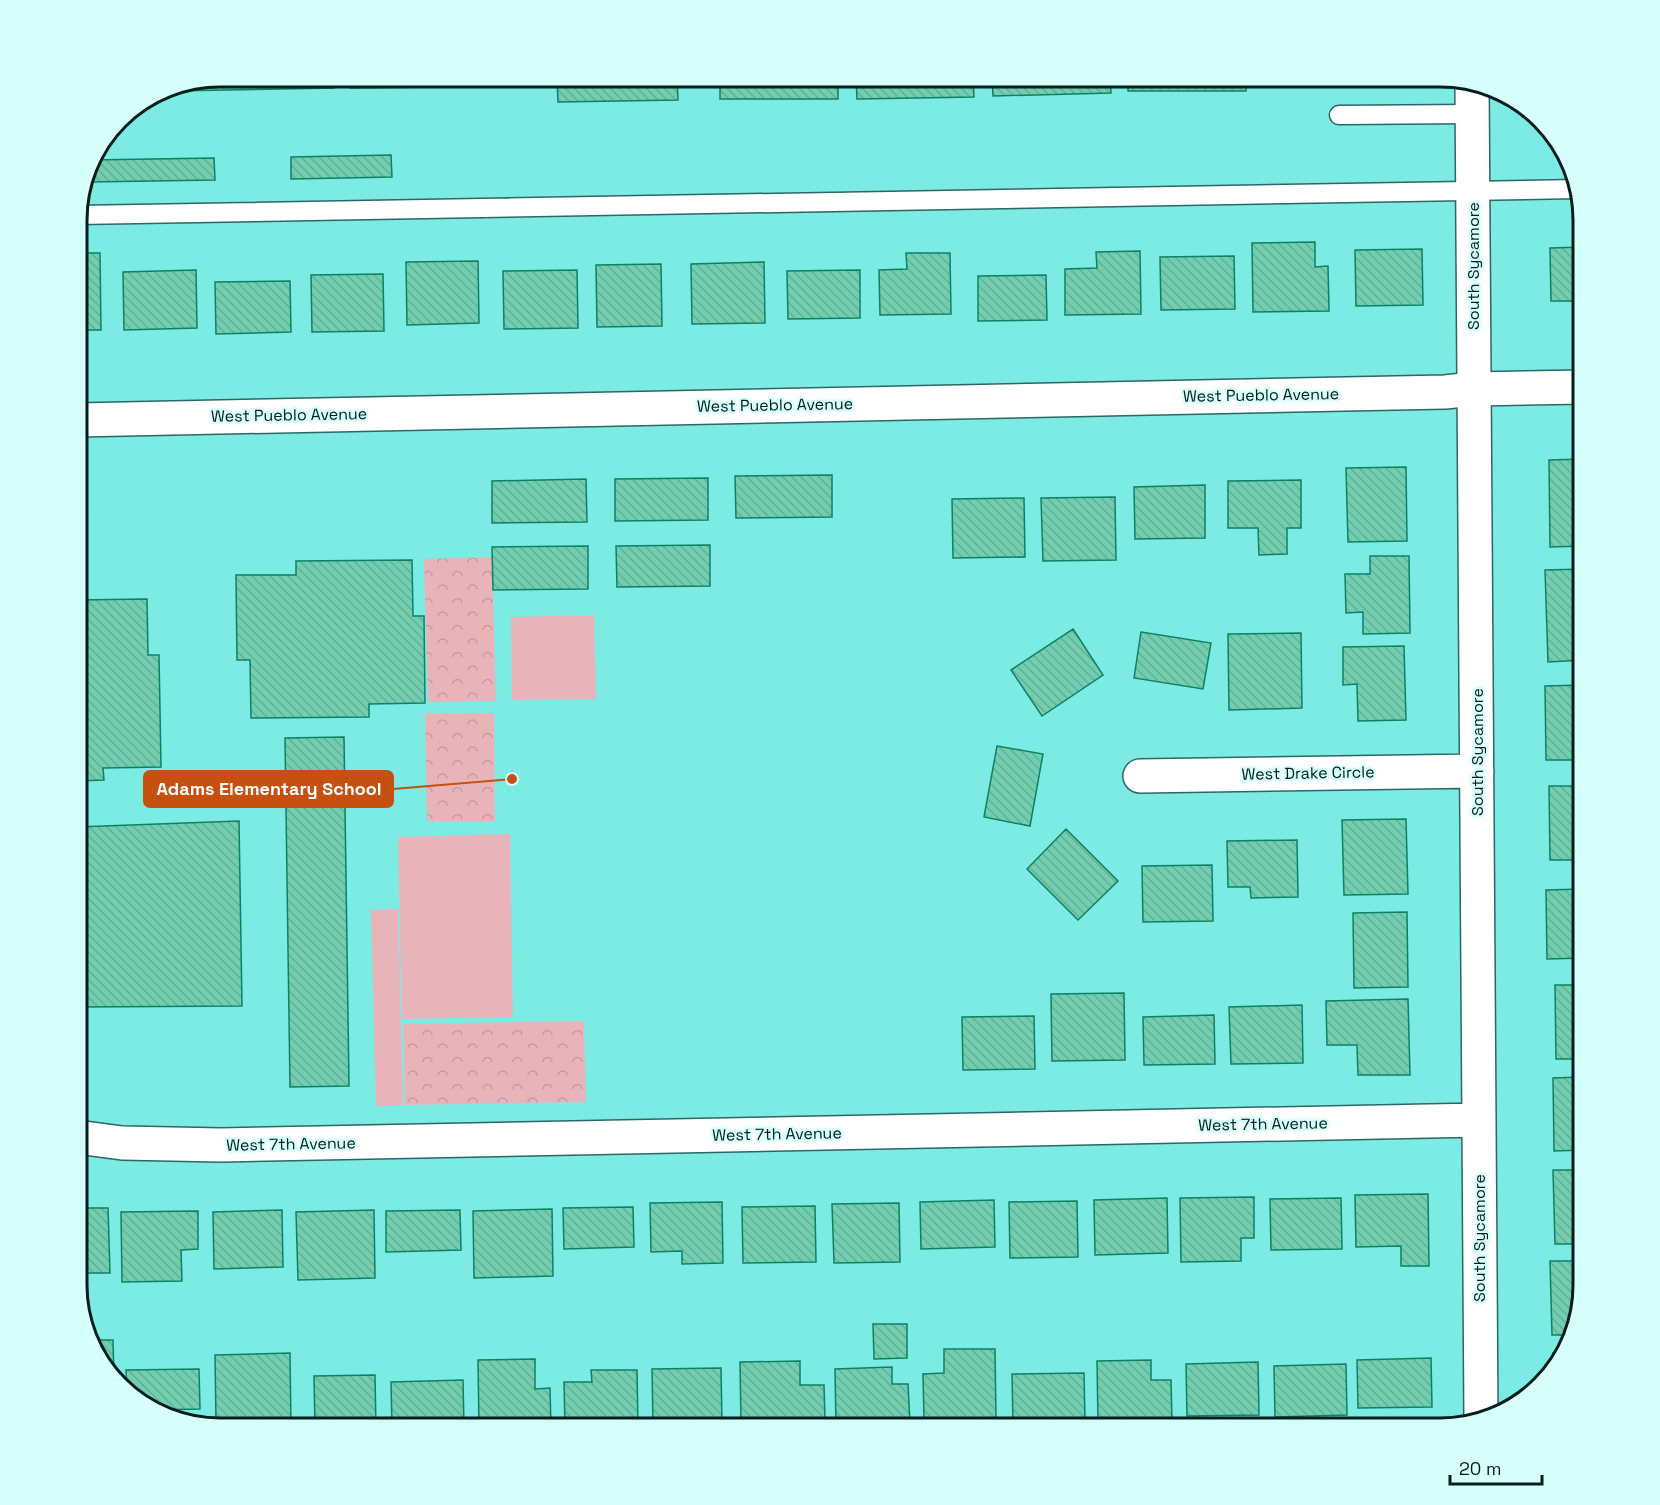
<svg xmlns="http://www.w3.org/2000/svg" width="1660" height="1505" font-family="'Space Grotesk',sans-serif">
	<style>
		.green { fill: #e8b4ba }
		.park { fill: url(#park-crowns) }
		.building { fill: url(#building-back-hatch); stroke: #0d8165; stroke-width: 1.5 }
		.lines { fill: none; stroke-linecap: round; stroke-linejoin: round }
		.lane-casing { stroke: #2b6764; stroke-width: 21 }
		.street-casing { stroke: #2b6764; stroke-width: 36 }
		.secondary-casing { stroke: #2b6764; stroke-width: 36 }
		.lane { stroke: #fff; stroke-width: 18 }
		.street { stroke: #fff; stroke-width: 33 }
		.secondary { stroke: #fff; stroke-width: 33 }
		.labels { text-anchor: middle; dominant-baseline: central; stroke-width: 5; stroke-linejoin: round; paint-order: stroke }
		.street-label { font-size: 16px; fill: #051e1d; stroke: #d7fffc }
		.rim { fill: none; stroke: #051e1d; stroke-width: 3 }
		.leader { fill: none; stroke: #c6500f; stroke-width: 2 }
		.callout-dot { fill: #c6500f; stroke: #d7fffc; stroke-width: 2 }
		.callout { fill: #c6500f; stroke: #c6500f; stroke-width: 2 }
		.callout-label { font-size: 18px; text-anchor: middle; font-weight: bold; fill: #fff }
	</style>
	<defs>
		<pattern id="park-crowns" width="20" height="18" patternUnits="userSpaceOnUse" patternTransform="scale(1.5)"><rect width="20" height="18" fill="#e8b4ba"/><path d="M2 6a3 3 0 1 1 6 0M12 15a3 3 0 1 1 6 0" fill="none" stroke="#c69a9f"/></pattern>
		<pattern id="building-back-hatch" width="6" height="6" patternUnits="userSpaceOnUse" patternTransform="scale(1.5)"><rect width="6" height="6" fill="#73ceb0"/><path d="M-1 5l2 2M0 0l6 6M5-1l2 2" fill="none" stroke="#62b097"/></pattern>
	</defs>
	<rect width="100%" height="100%" fill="#7bebe4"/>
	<!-- green -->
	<path class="green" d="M594,615L596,699L512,700L511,617Z
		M510,834L513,1017L402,1019L398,837Z
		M398,909L403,1105L376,1106L371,910Z"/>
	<!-- park -->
	<path class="park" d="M492,557L496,701L428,702L424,559Z
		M425,713H494L495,821H427Z
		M584,1021L586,1102L405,1105L403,1024Z"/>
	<!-- building -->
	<path class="building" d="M220,76L334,77V88L174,91V86Z
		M350,77H439V87L350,88Z
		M557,77H677L678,100L558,102Z
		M720,77H838V99H720Z
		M856,77H973L974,97L857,99Z
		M992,77H1110L1111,93L993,96Z
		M1128,77H1246V91H1128Z
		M391,155L392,177L291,179V157Z
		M214,158L215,180L89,182V167L90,160Z
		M1315,242V267L1328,266L1329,311L1253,312L1252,243Z
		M1583,247V301H1551L1550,248Z
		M1422,249L1423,305L1356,306L1355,250Z
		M1140,251L1141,314L1065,315V269L1097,268L1096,252Z
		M77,253H100L101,330H77Z
		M906,253H950L951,314L880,315L879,270L907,269Z
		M1234,256L1235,309L1161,310L1160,257Z
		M478,261L479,323L407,325L406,262Z
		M764,262L765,323L692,324L691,264Z
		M661,264L662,326L597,327L596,265Z
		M196,270L197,328L124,330L123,272Z
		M577,270L578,328L504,329L503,271Z
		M860,270V318L788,319L787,271Z
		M383,274L384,331L312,332L311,275Z
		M1046,275L1047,320L978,321V276Z
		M290,281L291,332L216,334L215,282Z
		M1583,459V546L1550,547L1549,460Z
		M1406,467L1407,541L1348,542L1346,468Z
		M832,475V517L736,518L735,476Z
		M708,478V520L615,521V479Z
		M586,479L587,522L492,523V481Z
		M1301,480V528H1287V554L1259,555L1258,528H1228V481Z
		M1205,485V538L1135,539L1134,487Z
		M1115,497L1116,560L1043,561L1041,498Z
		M1024,498L1025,557L953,558L952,499Z
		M710,545V586L617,587L616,546Z
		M588,546V589L493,590L492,547Z
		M1370,556H1409L1410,633L1363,634V612L1346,613L1345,574H1370Z
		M412,560L413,616H424L425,703L369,704V717L251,718L250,660H237L236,575H296V561Z
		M1583,569V660L1548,662L1545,570Z
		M147,599L148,655H159L161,767L103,768L104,780L77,781V600Z
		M1073,629L1103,675L1042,716L1011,670Z
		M1141,632L1211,643L1203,689L1134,678Z
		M1301,633L1302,708L1229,710L1228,634Z
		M1404,646L1406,720L1358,721L1357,684L1343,685V647Z
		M1583,685V760H1546L1545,686Z
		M344,737L349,1086L290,1087L285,738Z
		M997,746L1043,754L1030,826L984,817Z
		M1549,786H1583V860H1550Z
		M1406,819L1408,894L1344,895L1342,820Z
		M239,821L242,1006L77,1007V827Z
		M1066,829L1118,881L1078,920L1027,869Z
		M1297,840L1298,897L1251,898L1250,887H1228L1227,841Z
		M1212,865L1213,921L1143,922L1142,866Z
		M1583,889V958L1547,959L1546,890Z
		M1407,912L1408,987L1354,988L1353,913Z
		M1555,985H1583V1059H1556Z
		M1124,993L1125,1060L1052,1061L1051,994Z
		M1408,999L1410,1075H1358L1357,1045H1327L1326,1001Z
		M1302,1005L1303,1063L1231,1064L1229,1007Z
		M1214,1015L1215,1064L1144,1065L1143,1017Z
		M1034,1016L1035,1069L963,1070L962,1017Z
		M1583,1077V1150L1554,1151L1553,1078Z
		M1553,1170H1583V1244H1555Z
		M1428,1194L1429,1266H1401V1246L1356,1247L1355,1195Z
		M1254,1197V1238H1241V1261L1181,1262L1180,1198Z
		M1167,1198L1168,1253L1095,1255L1094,1200Z
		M1341,1198L1342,1249L1271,1250L1270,1199Z
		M994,1200L995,1247L921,1249L920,1202Z
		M1077,1201L1078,1257L1010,1258L1009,1202Z
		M722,1202L723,1263L682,1264V1251L651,1252L650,1203Z
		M899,1203L900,1262L834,1263L832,1204Z
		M815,1206L816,1262L743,1263L742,1207Z
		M633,1207L634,1247L564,1249L563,1208Z
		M77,1208H108L110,1273H77Z
		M552,1209L553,1276L474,1278L473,1211Z
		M282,1210L283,1267L214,1269L213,1212Z
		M374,1210L375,1278L298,1280L296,1212Z
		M460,1210L461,1250L386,1252V1211Z
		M198,1211V1249L181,1250L182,1281L122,1282L121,1212Z
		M1550,1261H1583V1294L1574,1335H1552Z
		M873,1324H907V1358L874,1359Z
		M88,1340H113L114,1379Z
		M944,1349H995L996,1418L924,1420L923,1374L944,1373Z
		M1564,1352L1554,1368L1553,1353Z
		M290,1353L291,1428H244V1421L216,1422L215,1355Z
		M1431,1358L1432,1407L1358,1408L1357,1360Z
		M535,1359V1389L550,1388L551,1428H479L478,1360Z
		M1151,1360V1380H1171L1172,1421L1098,1422L1097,1361Z
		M800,1361V1385H824L825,1421L741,1423L740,1362Z
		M1258,1362L1259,1415L1187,1416L1186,1364Z
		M1346,1364L1347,1415L1275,1417L1274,1366Z
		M892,1367V1384H908L910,1423L836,1426L835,1369Z
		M721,1368L722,1424L653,1425L652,1369Z
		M199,1369L200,1409L154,1410L127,1392L126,1370Z
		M591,1370H637L638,1426L565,1427L564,1382H592Z
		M1084,1373L1085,1421L1013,1423L1012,1374Z
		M375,1375L376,1428H315L314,1376Z
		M463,1380L464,1426L392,1427L391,1382Z"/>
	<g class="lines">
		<!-- lane casing -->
		<g class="lane-casing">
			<path id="lane" d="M1339,115L1472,114
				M77,215L1577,189"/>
		</g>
		<!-- street casing -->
		<g class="street-casing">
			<path id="street" d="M1472,83L1481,1420
				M1140,776L1477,771
				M77,1137L122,1143L221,1145L1478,1120"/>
		</g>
		<!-- secondary casing -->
		<g class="secondary-casing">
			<path id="secondary" d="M77,420L1445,392L1474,389L1583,387"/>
		</g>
		<!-- lane -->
		<use href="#lane" class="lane"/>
		<!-- street -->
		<use href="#street" class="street"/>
		<!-- secondary -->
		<use href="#secondary" class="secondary"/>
	</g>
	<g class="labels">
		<!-- street labels -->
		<g class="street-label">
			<text transform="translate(1473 266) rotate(-90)">South Sycamore</text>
			<text transform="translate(1261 395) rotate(-1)">West Pueblo Avenue</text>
			<text transform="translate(775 405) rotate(-1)">West Pueblo Avenue</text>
			<text transform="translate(289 415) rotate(-1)">West Pueblo Avenue</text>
			<text transform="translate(1477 752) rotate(-90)">South Sycamore</text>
			<text transform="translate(1308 773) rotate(-1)">West Drake Circle</text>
			<text transform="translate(1263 1124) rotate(-1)">West 7th Avenue</text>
			<text transform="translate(777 1134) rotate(-1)">West 7th Avenue</text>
			<text transform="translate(291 1144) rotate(-1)">West 7th Avenue</text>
			<text transform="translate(1479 1238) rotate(-90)">South Sycamore</text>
		</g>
	</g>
	<!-- crop -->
	<path d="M0 0H1660V1505H0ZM220 87H1440A133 133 0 0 1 1573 220V1285A133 133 0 0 1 1440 1418H220A133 133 0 0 1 87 1285V220A133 133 0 0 1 220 87Z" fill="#d7fffc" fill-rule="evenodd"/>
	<path class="rim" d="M220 87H1440A133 133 0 0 1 1573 220V1285A133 133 0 0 1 1440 1418H220A133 133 0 0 1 87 1285V220A133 133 0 0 1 220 87Z"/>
	<!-- callouts -->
	<path class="leader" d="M512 779L393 789"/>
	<circle class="callout-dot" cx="512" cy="779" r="6"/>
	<rect class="callout" x="144" y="771" width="249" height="36" rx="6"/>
	<g class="callout-label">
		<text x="269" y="795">Adams Elementary School</text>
	</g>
	<!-- scale -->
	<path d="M1450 1475v9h92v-9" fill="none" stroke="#051e1d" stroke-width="3"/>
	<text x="1459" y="1475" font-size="18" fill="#051e1d" stroke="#d7fffc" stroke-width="4.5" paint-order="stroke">20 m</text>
</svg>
